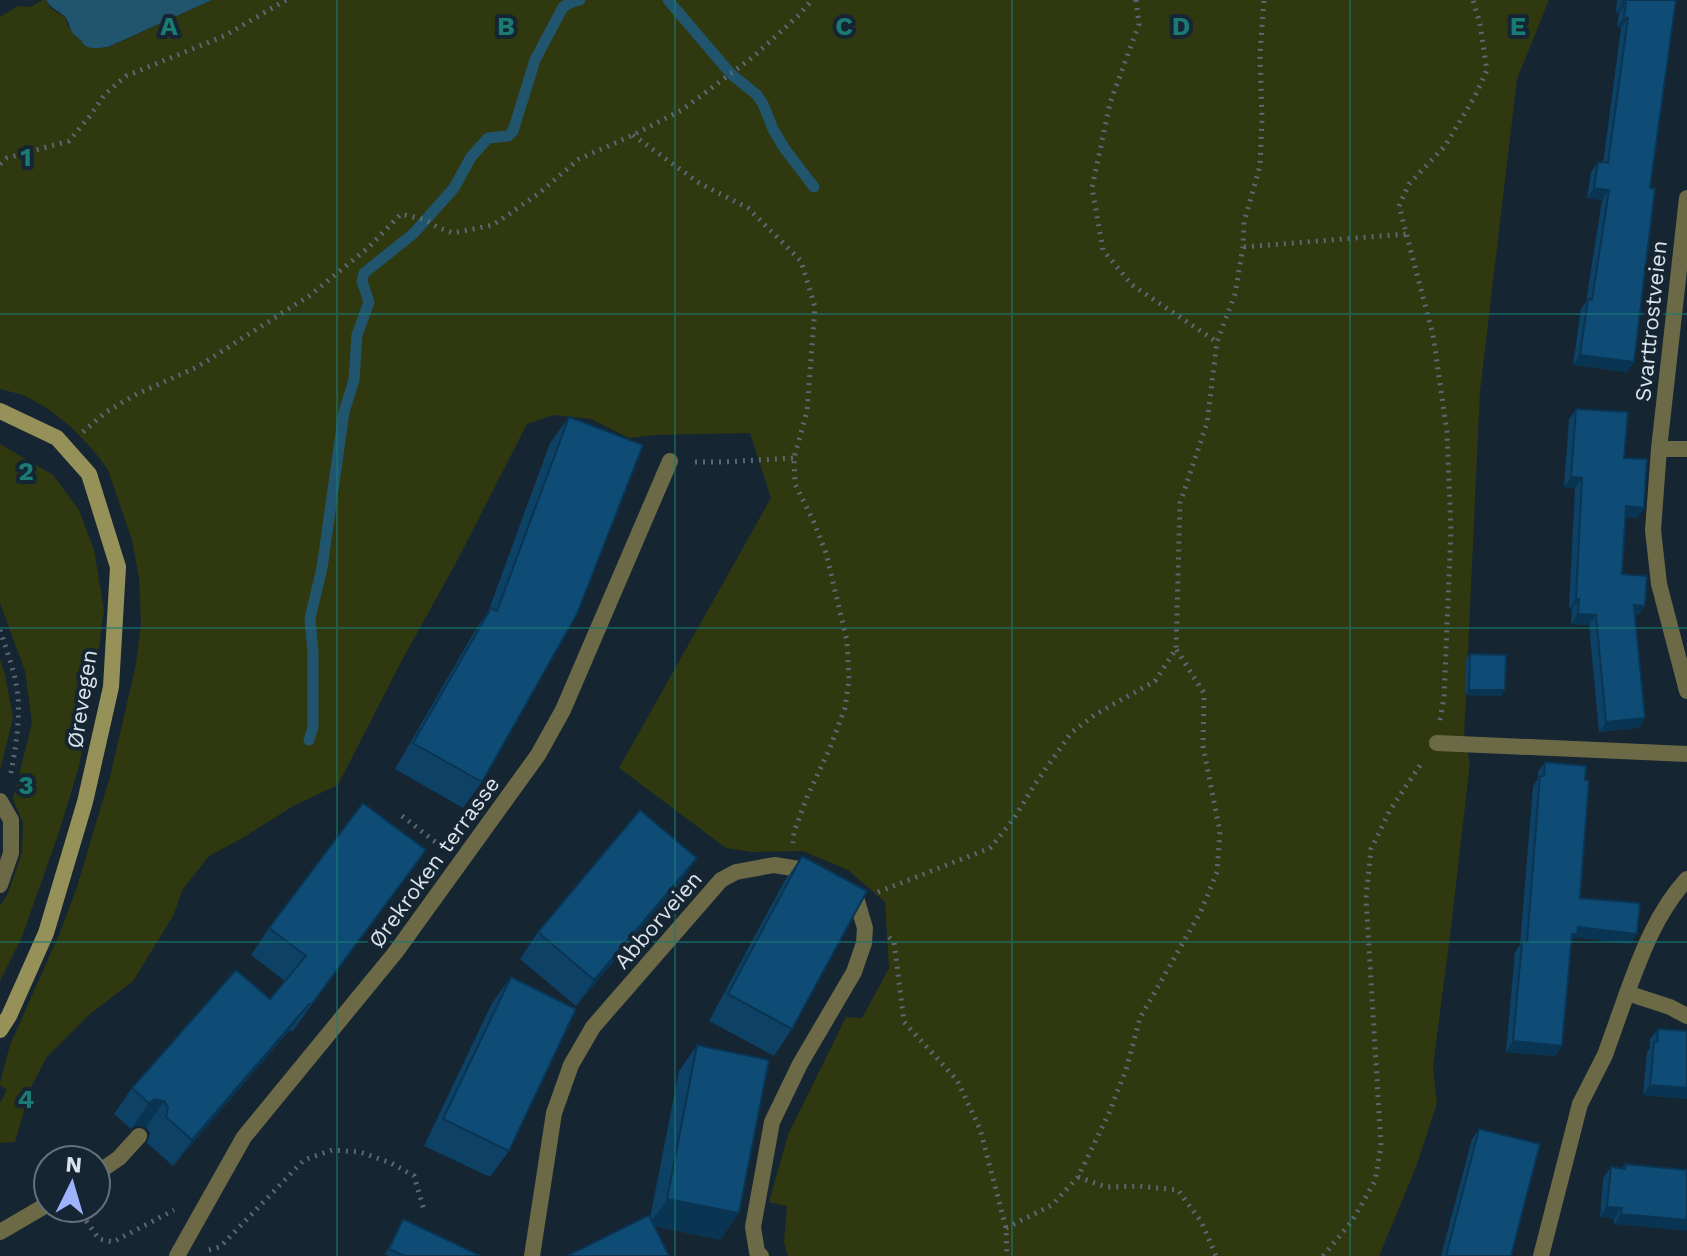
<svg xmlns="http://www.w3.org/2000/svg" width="1687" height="1256" font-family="'Work Sans',sans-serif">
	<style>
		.green { fill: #303810 }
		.water { fill: #20556d }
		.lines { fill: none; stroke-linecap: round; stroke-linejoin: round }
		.stream { stroke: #20556d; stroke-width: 11 }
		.path { stroke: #5b6874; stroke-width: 5; stroke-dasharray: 2 6; stroke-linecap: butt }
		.lane { stroke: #6c6946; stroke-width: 16 }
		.street { stroke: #6c6946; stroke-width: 16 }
		.secondary { stroke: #969158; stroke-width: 16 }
		.wall { fill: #0d4165 }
		.shaded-wall { fill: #0a3552 }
		.building { fill: #0f4c75; stroke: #0a3552; stroke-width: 2 }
		.grid { fill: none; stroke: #197b74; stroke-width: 2; stroke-opacity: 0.55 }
		.labels { text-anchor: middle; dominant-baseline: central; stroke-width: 8; stroke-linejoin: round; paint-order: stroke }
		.street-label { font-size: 22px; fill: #d9e3ec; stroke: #162532 }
		.grid-label { font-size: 26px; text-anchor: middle; font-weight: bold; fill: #197b74; stroke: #162532; stroke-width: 8; stroke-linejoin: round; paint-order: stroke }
	</style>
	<rect width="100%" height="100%" fill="#162532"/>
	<!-- green -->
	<path class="green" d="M42,0H46L50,8L65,17L68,26L92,48L109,47L212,0H1549L1517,79L1480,391L1464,739L1470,763L1450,936L1433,1066L1437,1103L1416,1167L1379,1256H788L784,1242L787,1206L769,1202L788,1135L846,1017L862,1018L889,968L885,902L848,870L803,851L752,852L726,848L619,768L771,498L750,433L655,435L629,438L591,419L554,415L527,424L458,559L401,662L338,785L295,805L239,840L209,856L183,889L173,916L133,981L90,1014L47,1057L31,1087L15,1142L0,1143V1103L7,1090L0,1085V1082L10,1045L61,930L76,890L111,773L136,664L141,624L139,578L132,540L108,470L94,451L71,427L47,408L23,395L0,389V17L18,6L31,7Z
		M0,444L53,475L79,510L94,550L104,610L95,678L79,766L60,829L22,937L0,981V906L8,893L22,853L23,823L13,799L32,723L25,671L0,603Z
		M0,659L5,674L13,718L0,770Z"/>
	<!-- water -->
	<path class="water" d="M46,0H212L108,47C98,48 85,51 81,40C68,31 72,28 66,18C61,11 51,10 46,0Z"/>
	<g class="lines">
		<!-- stream -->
		<path class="stream" d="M668,0L731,74L757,95L763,104L773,129L784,148L814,187
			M309,740L313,727V652L310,618L322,568L344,412L354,380L357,335L369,302L362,281L364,273L413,234L454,188L471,157L488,138L508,136L513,131L535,60L563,7L572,2L580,0"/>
		<!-- path -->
		<path class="path" d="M1136,0L1139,24L1110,103L1092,188L1103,250L1132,285L1217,342
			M633,135L699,183L748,208L801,261L815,307L807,411L794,458L795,484L813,520L826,553L847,641L849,680L845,708L829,750L807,797L794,832L793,843
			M0,164L7,158L69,141L89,117L105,94L126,76L224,36L286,0
			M1244,247L1406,234
			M83,432L106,412L137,394L197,367L309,296L368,248L401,214L426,220L437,227L453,233L493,225L538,194L579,159L633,135L682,110L753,57L799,15L812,0
			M695,462H722L794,458
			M0,630C7,652 16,674 18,697C20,724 15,751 10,778
			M1440,720L1444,698L1451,530L1447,432L1433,335L1399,206L1409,184L1445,146L1475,96L1487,70L1480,24L1473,0
			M402,816L442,847
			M878,892L990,848L1013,820L1035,784L1071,733L1096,714L1155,681L1176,649L1180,503L1207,423L1217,342L1235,294L1243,247L1244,222L1260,166L1262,119L1260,54L1264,0
			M889,937L894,942L904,1022L957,1080L980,1129L1006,1228L1007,1256
			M1078,1177L1106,1187L1139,1186L1178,1190L1202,1223L1216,1256
			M77,1208L99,1239L113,1242L174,1210
			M1006,1228L1052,1205L1078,1177L1109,1113L1126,1070L1140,1018L1201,911L1217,872L1220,832L1203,746L1204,693L1176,649
			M209,1250L220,1247L304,1160L332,1150L360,1152L391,1163L414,1176L424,1210
			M1323,1256L1352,1221L1375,1181L1381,1146L1366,898L1371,849L1390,810L1423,761"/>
		<!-- lane -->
		<path class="lane" d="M1437,743L1687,754
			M96,1174L119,1158L139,1136
			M0,1232L48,1204"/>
		<!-- street -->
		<path class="street" d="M1687,198L1659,449L1653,530L1659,584L1687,691
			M1659,449H1687
			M0,801L11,820V853L0,885
			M1687,879C1657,912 1642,952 1627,993L1670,1007L1687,1016
			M177,1256L244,1137L395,953L538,755L563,710L670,461
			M532,1256L554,1113L571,1065L593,1027L721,880L736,872L774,865L812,871
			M761,1256L757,1252L753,1227L772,1122L800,1064L854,972L864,943L865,928L857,901L846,889
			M1541,1256L1580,1104L1605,1055L1627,993"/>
		<!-- secondary -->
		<path class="secondary" d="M0,411L57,438L89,474L118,567L111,687L85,802L46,933L9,1016L0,1030"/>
	</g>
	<!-- wall -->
	<path class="wall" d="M1617,0H1676L1650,188L1634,362L1627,372L1573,365L1581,309L1586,302L1602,200L1587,198L1591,172L1598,162L1603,163L1621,28L1617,27L1619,13H1616Z
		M1576,409L1624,458L1644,508L1637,518L1626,517L1622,574L1645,606L1638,615H1635L1645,718L1638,728L1599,732L1589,625L1571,624L1572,609H1569L1575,488L1564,487L1569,419Z
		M569,417L482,782L463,808L395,769L473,634L488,612L550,443Z
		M1470,654L1501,696L1465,695L1466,659Z
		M1545,762L1580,898L1630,944L1575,937L1571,942L1555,1056L1506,1052L1515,952L1520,945L1533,786L1538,779V772Z
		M426,850L292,1032L290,1030L173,1166L147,1143L150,1133L146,1127L136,1125L131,1129L114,1114L132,1088L270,999L285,981L251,955L269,928Z
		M802,856L792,1029L774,1056L709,1021L784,882Z
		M697,858L679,885L576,1006L520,959L538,932Z
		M511,977L509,1151L490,1177L424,1146L492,1003Z
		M1658,1029L1687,1099L1643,1095L1647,1052L1650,1048V1039Z
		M697,1045L739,1213L720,1240L655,1226L650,1218L679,1071Z
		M1479,1129L1511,1256H1441L1472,1139Z
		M1625,1164L1687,1170L1614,1224V1219L1600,1217L1603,1178L1611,1167L1622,1168Z
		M403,1219L481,1256H389L385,1254Z"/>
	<!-- shaded-wall -->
	<path class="shaded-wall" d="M1623,2L1626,3L1619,13H1616Z
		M1624,17L1628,18L1621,28L1617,27Z
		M1594,188L1609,190L1602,200L1587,198Z
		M1580,355L1634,362L1627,372L1573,365Z
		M1571,477L1582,478L1575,488L1564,487Z
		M1626,506L1644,508L1637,518L1619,516Z
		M1576,599H1579L1572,609H1569Z
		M1634,605L1645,606L1638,615H1627Z
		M1578,614L1596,615L1589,625L1571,624Z
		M1469,690H1505L1501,696L1465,695Z
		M1645,718L1638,728L1599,732L1606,722Z
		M426,850L407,877L292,1032L311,1005Z
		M697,858L679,885L576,1006L594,980Z
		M1578,927L1637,934L1630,944L1575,937L1570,944H1565Z
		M309,1004L290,1030L173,1166L192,1140Z
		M1513,1041L1562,1046L1555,1056L1506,1052Z
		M1650,1085L1687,1088V1099L1643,1095Z
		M155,1099L164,1101L146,1127L136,1125L131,1129L149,1103Z
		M667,1199L739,1213L720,1240L649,1225Z
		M1607,1207L1622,1208L1614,1219L1600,1217Z
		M1621,1214L1687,1220V1231L1614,1224Z"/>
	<!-- building -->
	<path class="building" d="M1623,0H1676L1650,188L1655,189L1634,362L1580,355L1588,299L1592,300L1609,190L1594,188L1598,162L1608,163L1628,18L1624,17L1626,3L1623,2Z
		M1576,409L1628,412L1624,458L1647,459L1644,508L1626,506L1622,574L1647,576L1645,606L1634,605L1645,718L1606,722L1596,615L1578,614L1579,599H1576L1582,478L1571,477Z
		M569,417L643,445L577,614L482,782L413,743L491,608L497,611Z
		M1470,654L1506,655L1505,690H1469Z
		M1545,762L1586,766L1585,780L1589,781L1580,898L1640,903L1637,934L1578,927L1577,934H1572L1562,1046L1513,1041L1522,942H1527L1540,776H1544Z
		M363,803L426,850L311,1005L309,1004L192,1140L166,1117L168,1107L164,1101L155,1099L149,1103L132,1088L236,970L270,999L306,956L269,928Z
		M640,810L697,858L594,980L538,932Z
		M802,856L867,891L792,1029L728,994Z
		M511,977L576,1009L509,1151L443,1119Z
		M1658,1029L1687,1031V1088L1650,1085L1654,1042H1657Z
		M697,1045L769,1060L739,1213L667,1199Z
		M1479,1129L1540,1144L1511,1256H1446Z
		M1625,1164L1687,1170V1220L1621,1214L1622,1208L1607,1207L1611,1167L1625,1169Z
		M649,1215L669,1256H567Z
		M403,1219L481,1256H404L389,1249Z"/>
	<!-- grid -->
	<path class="grid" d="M337,0V1256M675,0V1256M1012,0V1256M1350,0V1256M0,314H1687M0,628H1687M0,942H1687"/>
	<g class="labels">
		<!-- street labels -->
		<g class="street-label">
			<text transform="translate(1651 321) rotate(-84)">Svarttrostveien</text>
			<text transform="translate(82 699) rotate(-81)">Ørevegen</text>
			<text transform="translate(434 862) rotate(-54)">Ørekroken terrasse</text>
			<text transform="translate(658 920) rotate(-49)">Abborveien</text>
		</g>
	</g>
	<g class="grid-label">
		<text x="169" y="35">A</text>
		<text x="506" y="35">B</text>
		<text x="844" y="35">C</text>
		<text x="1181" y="35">D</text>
		<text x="1518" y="35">E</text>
		<text x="26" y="166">1</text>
		<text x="26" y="480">2</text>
		<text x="26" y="794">3</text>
		<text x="26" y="1108">4</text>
	</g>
	<!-- north arrow -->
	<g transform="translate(72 1184) rotate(5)"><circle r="38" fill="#162532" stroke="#64717c" stroke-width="2"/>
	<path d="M0-6L14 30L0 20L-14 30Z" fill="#9eb3fd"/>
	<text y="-12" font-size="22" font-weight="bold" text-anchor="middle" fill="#d9e3ec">N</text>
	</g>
</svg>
